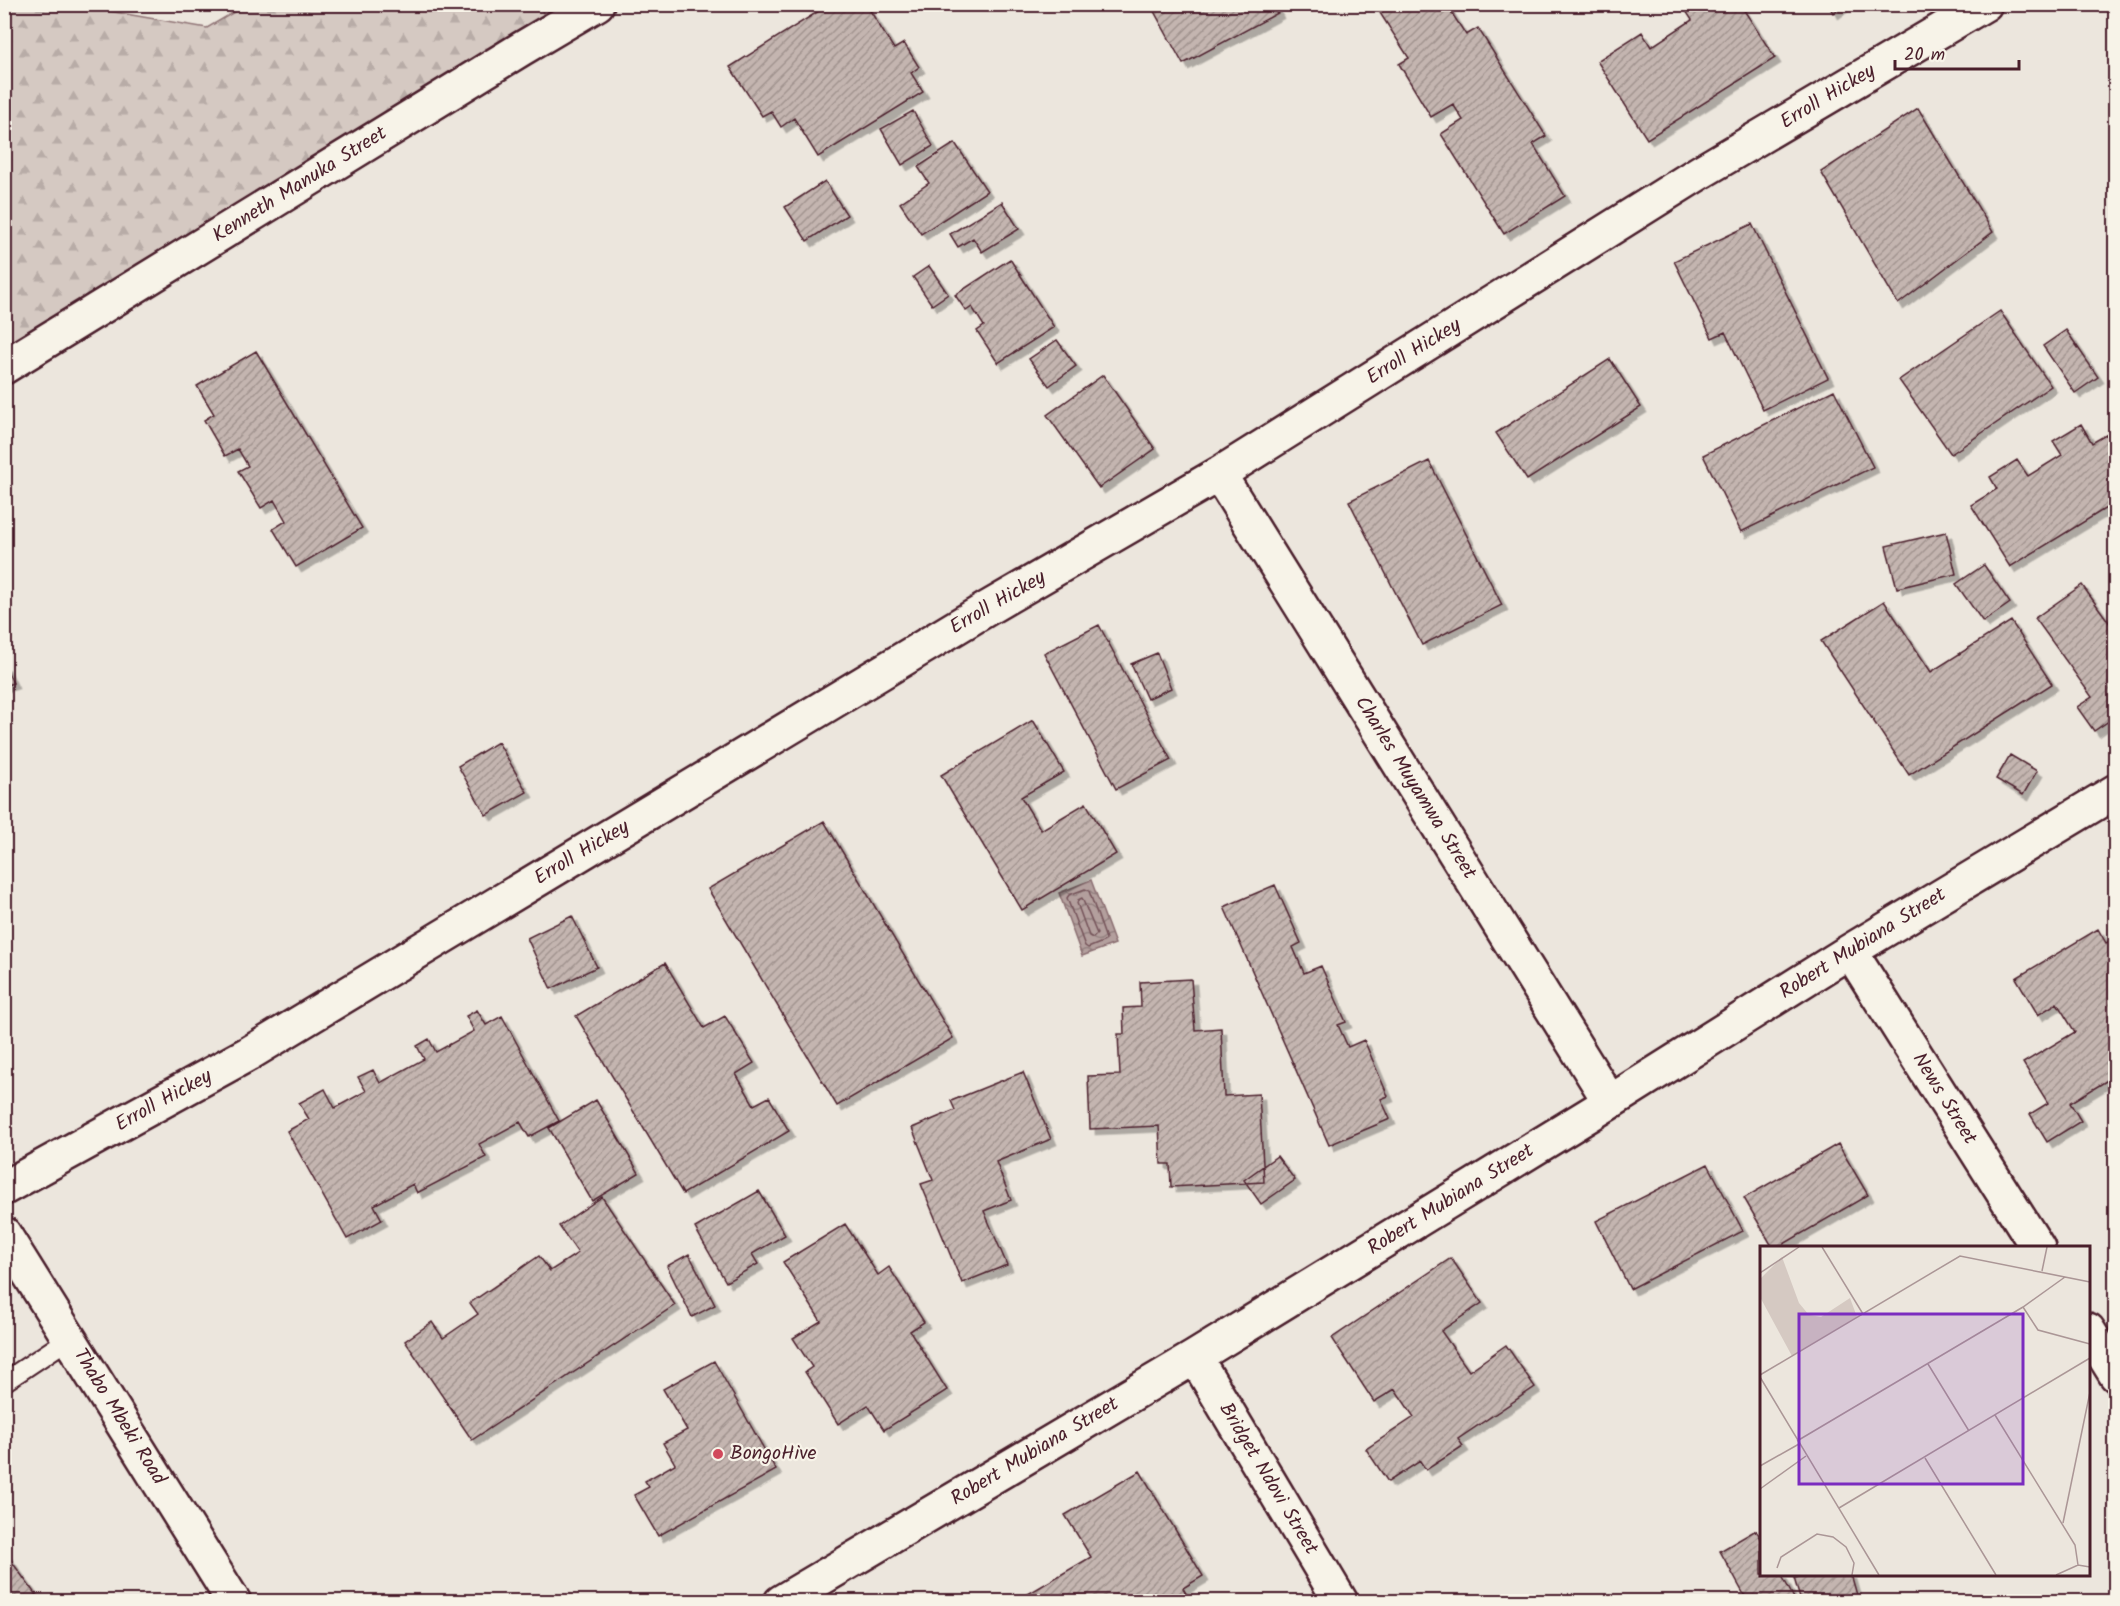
<svg xmlns="http://www.w3.org/2000/svg" width="2120" height="1606" font-family="Kalam,sans-serif">
	<style>
		.forest { fill: url(#forest-firs); stroke: #907476; stroke-width: 1.5 }
		.water { fill: url(#water-waves); stroke: #896c6f; stroke-width: 1.5 }
		.lines { fill: none; stroke-linecap: round; stroke-linejoin: round }
		.shore { stroke: #745259; stroke-width: 1.5 }
		.building { fill: url(#building-hatch); stroke: #4a1f2b; stroke-width: 1.5; filter: url(#shadow) }
		.lane-casing { stroke: #4a1f2b; stroke-width: 22 }
		.street-casing { stroke: #4a1f2b; stroke-width: 38 }
		.secondary-casing { stroke: #4a1f2b; stroke-width: 38 }
		.lane { stroke: #f7f3e8; stroke-width: 18 }
		.street { stroke: #f7f3e8; stroke-width: 33 }
		.secondary { stroke: #f7f3e8; stroke-width: 33 }
		.poi-dot { fill: #d1495b; stroke: #f7f3e8; stroke-width: 2 }
		.labels { text-anchor: middle; dominant-baseline: central; stroke-width: 4.5; stroke-linejoin: round; paint-order: stroke }
		.street-label { font-size: 20px; fill: #4a1f2b; stroke: #f7f3e8 }
		.poi-label { font-size: 20px; fill: #4a1f2b; stroke: #f7f3e8; text-anchor: start }
		.inset-road { fill: none; stroke: #ab9696; stroke-width: 1.5 }
		.view { fill: #7b2cbf; fill-opacity: 0.15; stroke: #7b2cbf; stroke-width: 3 }
		.inset-edge { fill: none; stroke: #4a1f2b; stroke-width: 3 }
	</style>
	<defs>
		<pattern id="forest-firs" width="22" height="20" patternUnits="userSpaceOnUse" patternTransform="scale(1.5)"><rect width="22" height="20" fill="#d5c9c2"/><path d="M5 1l3.5 6h-7zM16 11l3.5 6h-7z" fill="#b8aca7"/></pattern>
		<pattern id="water-waves" width="16" height="10" patternUnits="userSpaceOnUse" patternTransform="scale(1.5)"><rect width="16" height="10" fill="#b39f9d"/><path d="M0 5q4-4 8 0t8 0" fill="none" stroke="#948180"/></pattern>
		<pattern id="building-hatch" width="6" height="6" patternUnits="userSpaceOnUse" patternTransform="scale(1.5)"><rect width="6" height="6" fill="#c4b5b0"/><path d="M-1 1l2-2M0 6l6-6M5 7l2-2" fill="none" stroke="#a1938f"/></pattern>
		<filter id="shadow"><feDropShadow dx="5.5" dy="5.5" stdDeviation="0" flood-color="#0004"/></filter>
	</defs>
	<rect width="100%" height="100%" fill="#ece6dd"/>
	<filter id="ink" filterUnits="userSpaceOnUse"><feTurbulence type="fractalNoise" baseFrequency=".0167" numOctaves="2"/><feDisplacementMap in="SourceGraphic" scale="12" xChannelSelector="R" yChannelSelector="G"/><feConvolveMatrix kernelMatrix="1 2 1 2 8 2 1 2 1" color-interpolation-filters="sRGB"/></filter>
	<g filter="url(#ink)">
		<!-- forest -->
		<path class="forest" d="M5,5H88L91,8L207,28L246,5H540L549,29L5,357Z"/>
		<!-- water -->
		<path class="water" d="M1091,880L1115,944L1082,956L1059,893Z"/>
		<g class="lines">
			<!-- shore -->
			<path class="shore" d="M1085,889L1089,891L1106,939L1105,941L1088,948L1085,946L1067,898L1069,895Z
				M1082,898L1097,934L1093,938L1089,936L1077,903L1078,900Z"/>
		</g>
		<!-- building -->
		<path class="building" d="M830,4H866L894,49L904,43L919,67L911,73L923,92L818,157L794,118L781,127L771,111L762,116L730,67Z
			M1150,4H1274L1278,13L1183,64Z
			M1394,4H1446L1466,35L1478,28L1546,136L1533,144L1565,196L1504,234L1441,134L1463,120L1453,104L1431,117L1399,64L1409,58L1380,13Z
			M1689,4H1740L1775,58L1647,139L1597,61L1642,32L1651,47L1692,20L1684,8Z
			M1828,4H1845L1833,13Z
			M1918,108L1993,232L1898,304L1821,172Z
			M913,111L933,146L902,165L881,129Z
			M955,143L987,191L921,234L900,203L929,183L918,167Z
			M825,181L847,215L807,241L785,207Z
			M1002,202L1019,229L982,252L973,238L958,247L950,234Z
			M1752,224L1828,378L1763,410L1725,332L1712,338L1674,261Z
			M1010,259L1054,327L998,363L977,331L984,326L972,307L966,311L955,295Z
			M929,266L948,294L932,305L913,277Z
			M2000,311L2051,386L1951,454L1899,380Z
			M2066,330L2098,377L2075,393L2043,346Z
			M1057,340L1076,366L1049,386L1029,359Z
			M256,351L362,528L296,567L273,529L286,521L274,500L261,508L238,471L248,466L238,449L225,456L204,420L214,414L197,386Z
			M1610,359L1641,407L1527,480L1496,433Z
			M1103,375L1155,449L1099,488L1047,415Z
			M1834,390L1873,467L1741,532L1703,455Z
			M2081,424L2092,443L2116,429V502L2010,567L1971,505L1997,489L1990,477L2017,460L2028,476L2062,455L2053,441Z
			M1429,461L1502,605L1422,645L1349,501Z
			M1946,532L1956,574L1897,588L1886,546Z
			M1984,565L2010,603L1983,622L1956,584Z
			M2082,585L2116,632V716L2094,731L2077,707L2092,697L2035,618Z
			M1884,601L1931,672L2011,621L2052,684L1909,775L1821,641Z
			M1099,625L1171,760L1116,789L1044,653Z
			M1157,653L1171,688L1147,699L1131,664Z
			M4,664L13,683L4,686Z
			M1033,720L1064,772L1021,797L1041,830L1086,803L1116,854L1022,910L941,775Z
			M498,742L527,792L486,815L458,766Z
			M2010,755L2037,771L2023,795L1996,779Z
			M824,821L953,1038L837,1106L708,889Z
			M1275,885L1301,943L1293,947L1304,973L1321,966L1346,1022L1338,1025L1348,1047L1364,1040L1388,1096L1381,1099L1390,1119L1329,1145L1224,907Z
			M572,916L597,967L551,989L527,938Z
			M2098,929L2106,943L2116,938V1075L2070,1103L2081,1121L2047,1142L2030,1114L2048,1103L2023,1063L2075,1032L2057,1003L2038,1015L2016,978Z
			M665,963L704,1028L725,1016L754,1063L736,1074L754,1105L769,1097L789,1131L683,1194L576,1016Z
			M1191,979L1195,1030L1221,1028L1224,1096L1259,1094L1264,1182L1171,1187L1170,1164H1161L1159,1126L1090,1129L1088,1076L1120,1075L1118,1034H1124L1123,1008L1141,1007L1140,982Z
			M477,1010L486,1025L502,1016L559,1121L529,1137L520,1122L479,1144L486,1157L417,1193L413,1184L374,1205L382,1220L347,1239L287,1131L309,1119L299,1103L325,1089L335,1108L366,1091L358,1077L373,1070L380,1083L424,1059L417,1046L429,1039L436,1052L474,1031L466,1016Z
			M1023,1072L1051,1139L996,1162L1011,1200L984,1211L1007,1265L962,1283L921,1184L933,1180L912,1128L955,1110L951,1101Z
			M596,1100L639,1173L592,1201L549,1128Z
			M1838,1144L1868,1195L1777,1248H1773L1744,1198Z
			M1277,1156L1295,1180L1261,1204L1244,1180Z
			M1708,1164L1743,1231L1630,1289L1596,1221Z
			M759,1191L785,1235L752,1254L758,1264L726,1282L695,1228Z
			M602,1197L675,1305L472,1440L405,1341L432,1322L443,1338L478,1314L470,1303L539,1256L550,1271L578,1253L559,1226Z
			M845,1224L878,1275L889,1267L924,1322L910,1331L947,1390L884,1430L868,1405L838,1424L805,1372L812,1367L793,1338L821,1321L783,1262Z
			M689,1254L715,1305L692,1317L667,1266Z
			M1451,1258L1482,1303L1441,1331L1469,1371L1506,1345L1535,1387L1458,1439L1463,1446L1426,1470L1420,1461L1388,1482L1366,1449L1414,1417L1395,1389L1374,1402L1332,1338Z
			M714,1361L776,1470L658,1536L634,1495L649,1487L645,1481L675,1464L663,1443L687,1430L663,1389Z
			M1140,1471L1203,1576L1183,1588L1191,1602H1129L1124,1595L1113,1602H1032L1028,1594L1091,1557L1065,1515Z
			M1756,1530L1762,1540V1574H1781L1796,1602H1748L1720,1551Z
			M4,1551L7,1555L41,1602H4Z
			M1806,1574H1851L1859,1602H1801L1794,1578Z"/>
		<g class="lines">
			<!-- lane casing -->
			<g class="lane-casing">
				<path id="lane" d="M4,1382L70,1338"/>
			</g>
			<!-- street casing -->
			<g class="street-casing">
				<path id="street" d="M4,367L521,49L597,4
					M1219,474L1610,1102
					M1850,951L2038,1248
					M4,1188L248,1054L988,608L1219,474L1699,173L1985,4
					M2088,1330L2116,1375
					M1195,1357L1341,1602
					M781,1602L1195,1357L1610,1102L1850,951L2116,791"/>
			</g>
			<!-- secondary casing -->
			<g class="secondary-casing">
				<path id="secondary" d="M4,1234L234,1602"/>
			</g>
			<!-- lane -->
			<use href="#lane" class="lane"/>
			<!-- street -->
			<use href="#street" class="street"/>
			<!-- secondary -->
			<use href="#secondary" class="secondary"/>
		</g>
	</g>
	<!-- markers -->
	<circle class="poi-dot" cx="718" cy="1454" r="6"/>
	<g class="labels">
		<!-- street labels -->
		<g class="street-label">
			<text transform="translate(1828 97) rotate(-31)">Erroll Hickey</text>
			<text transform="translate(300 185) rotate(-32)">Kenneth Manuka Street</text>
			<text transform="translate(1414 352) rotate(-32)">Erroll Hickey</text>
			<text transform="translate(998 603) rotate(-30)">Erroll Hickey</text>
			<text transform="translate(1415 788) rotate(58)">Charles Muyamwa Street</text>
			<text transform="translate(582 853) rotate(-31)">Erroll Hickey</text>
			<text transform="translate(1863 944) rotate(-32)">Robert Mubiana Street</text>
			<text transform="translate(1944 1099) rotate(58)">News Street</text>
			<text transform="translate(164 1101) rotate(-29)">Erroll Hickey</text>
			<text transform="translate(1451 1200) rotate(-32)">Robert Mubiana Street</text>
			<text transform="translate(119 1417) rotate(58)">Thabo Mbeki Road</text>
			<text transform="translate(1035 1452) rotate(-31)">Robert Mubiana Street</text>
			<text transform="translate(1268 1479) rotate(59)">Bridget Ndovi Street</text>
		</g>
		<!-- poi labels -->
		<g class="poi-label">
			<text x="730" y="1454">BongoHive</text>
		</g>
	</g>
	<!-- overview -->
	<g transform="translate(1760 1246)">
		<rect width="330" height="330" fill="#ece6dd"/>
		<path d="M22,11L39,57L49,69L61,71L90,52L97,71L32,110L0,51V33Z" fill="#d5c9c2"/>
		<path class="inset-road" d="M62,1L103,68M282,25L287,1M0,27L39,1M263,61L278,84L330,98M168,118L209,185M0,129L200,10L330,36M0,131L119,329M235,169L315,299L318,319M37,195L263,61L305,31M165,212L236,329M0,220L39,198M0,243L46,210M79,262L330,112M303,277L330,146M17,322L21,311L57,288L73,291L86,301L94,317L92,329M296,329L318,319L330,321"/>
		<path class="view" d="M39,68H263V238H39Z"/>
		<rect width="330" height="330" class="inset-edge"/>
	</g>
	<!-- margin -->
	<rect width="2120" height="1606" fill="none" stroke="#f7f3e8" stroke-width="24"/>
	<rect x="12" y="12" width="2096" height="1582" fill="none" stroke="#4a1f2b" stroke-width="2" filter="url(#ink)"/>
	<!-- scale -->
	<path d="M1895 60v9h124v-9" fill="none" stroke="#4a1f2b" stroke-width="3"/>
	<text x="1904" y="60" font-size="18" fill="#4a1f2b" stroke="#f7f3e8" stroke-width="4.5" paint-order="stroke">20 m</text>
</svg>
